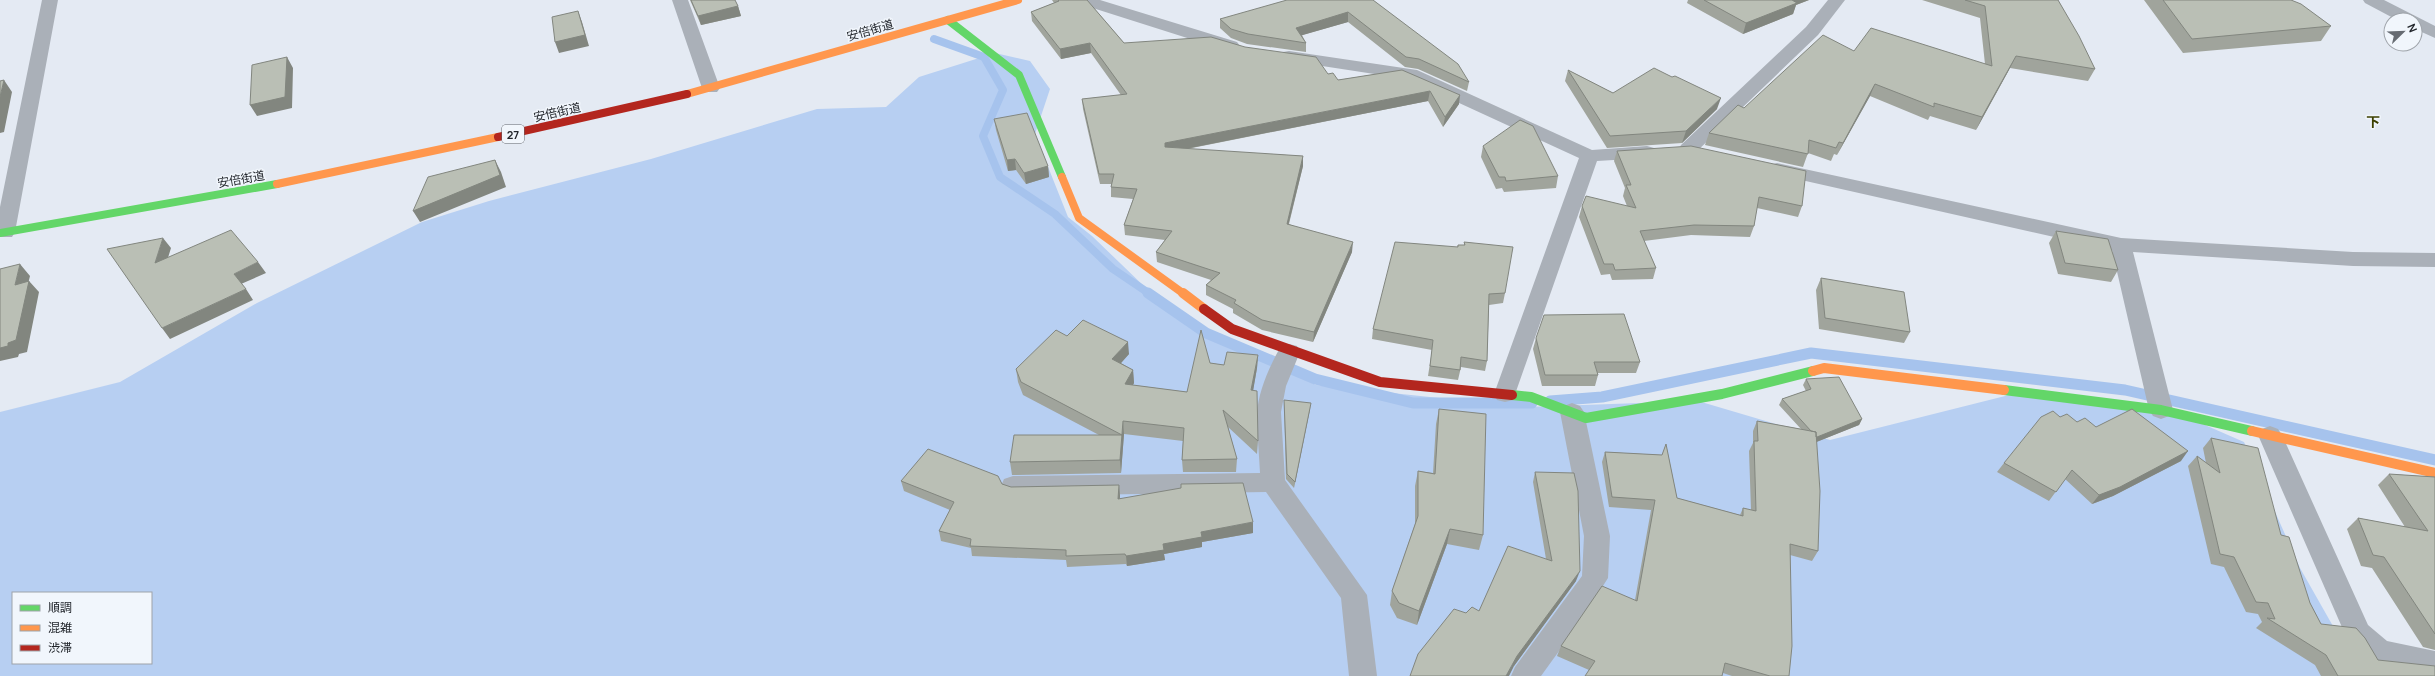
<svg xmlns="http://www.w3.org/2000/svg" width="2435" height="676" font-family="Manrope,'Noto Sans JP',sans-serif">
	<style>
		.forest { fill: #b7cff2; fill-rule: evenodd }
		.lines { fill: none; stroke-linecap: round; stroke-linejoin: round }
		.stream-far1 { stroke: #a6c3ed; stroke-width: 8 }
		.stream { stroke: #a6c3ed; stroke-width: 11 }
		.street { fill: #aab0b8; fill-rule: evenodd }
		.fast-far1 { stroke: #63d668; stroke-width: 8 }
		.fast { stroke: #63d668; stroke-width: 10 }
		.slow-far1 { stroke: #ff974d; stroke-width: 8 }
		.slow { stroke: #ff974d; stroke-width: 10 }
		.jam-far1 { stroke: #b3261e; stroke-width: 8 }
		.jam { stroke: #b3261e; stroke-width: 10 }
		.wall { fill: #a0a49c }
		.shaded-wall { fill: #82867f }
		.building { fill: #babfb5; stroke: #82867f }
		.labels { text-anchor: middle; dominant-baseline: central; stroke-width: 3; stroke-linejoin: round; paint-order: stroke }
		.shield { fill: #f1f6fc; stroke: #60646a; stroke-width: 1 }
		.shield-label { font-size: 11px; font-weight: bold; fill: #22262c }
		.street-label { font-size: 12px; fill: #22262c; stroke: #f1f6fc }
		.quarter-label { font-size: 14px; font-weight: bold; fill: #3c4000; stroke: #f1f6fc }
	</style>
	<rect width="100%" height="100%" fill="#e4eaf3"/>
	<!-- forest -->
	<path class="forest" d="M995,53L1030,61L1050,89L1035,134L1068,217L1092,236L1178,319L1316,385L1525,407L1698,401L1830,440L2033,389L2166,408L2244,442L2300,568L2359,672L2366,676H0V412L120,382L257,303L422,222L489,201L651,159L817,109L886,107L919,77ZM13,593H151V663H13Z"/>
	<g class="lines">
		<!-- stream-far1 -->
		<path class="stream-far1" d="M934,39L984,57L1003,90L983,136L1000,177L1055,214L1113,269L1150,294"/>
		<!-- stream -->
		<path class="stream" d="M1148,293L1206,333L1315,379L1413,403H1532
			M1550,401L1602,397L1811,353L2125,390L2435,460"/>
		<!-- street -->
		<path class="street" d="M42,0H58L15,232L12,237H0V207Z
			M672,0H688L720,88L717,92H705L702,88Z
			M1075,0H1100L1237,42L1240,46L1237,50H1225L1077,3Z
			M1828,0H1845L1818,35L1695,153H1681L1679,149L1681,145L1806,27Z
			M2363,0H2384L2435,26V38L2415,29V20H2397L2365,3Z
			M1289,51L1417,70L1592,150L1647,146L1654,148L1656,152L1654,156L1647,158L1597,161L1513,400L1505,402L1497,400L1494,394L1579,158L1407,79L1283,60L1280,56L1283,52Z
			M1777,163L2121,238L2353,252L2435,253V267L2353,266L2133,252L2173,410L2169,416L2161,419L2153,416L2149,410L2112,250L1770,173L1767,169L1770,165Z
			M1289,344L1297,346L1300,352L1286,386L1281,412L1285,480L1367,595L1377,676H1349L1341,598L1266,492L1013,496L1004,493L1001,486L1004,479L1013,476L1260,473C1259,453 1257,433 1257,414C1258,392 1270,365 1281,346Z
			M1572,403L1580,406L1584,412L1610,536L1608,578L1580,622L1541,676H1511L1515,667L1582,576L1584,536L1560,412L1564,406Z
			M2270,426L2278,429L2282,435L2368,625L2387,641L2435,651V675L2370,660L2348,641L2258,435L2262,429Z"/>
		<!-- fast-far1 -->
		<path class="fast-far1" d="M948,20L1019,75L1062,177
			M0,233L277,184"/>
		<!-- fast -->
		<path class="fast" d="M2004,390L2161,410L2252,431
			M1512,395L1531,397L1586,418L1722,394L1813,371"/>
		<!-- slow-far1 -->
		<path class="slow-far1" d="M687,94L1018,0
			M1062,177L1079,218L1184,294
			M277,184L498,137"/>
		<!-- slow -->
		<path class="slow" d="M1183,293L1204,309
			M1813,371L1824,368L2004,390
			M2252,431L2435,473"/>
		<!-- jam-far1 -->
		<path class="jam-far1" d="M498,137L687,94"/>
		<!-- jam -->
		<path class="jam" d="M1204,309L1232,329L1380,382L1512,395"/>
	</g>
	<!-- wall -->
	<path class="wall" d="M690,0H735L738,6L741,16L701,25Z
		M1052,0H1087L1124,43L1328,74L1338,80L1402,70L1459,104L1443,127L1428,101L1187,149L1303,156V166L1289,224L1352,252L1313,342L1262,330L1233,313V309L1206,295V285L1211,280L1157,262L1156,252L1165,240L1125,235L1124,225L1133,199L1111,197V184H1100L1083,109L1082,99L1121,95L1091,53L1061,59L1032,21L1031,12L1054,3Z
		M1373,0L1469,82L1467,91L1418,69L1405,67L1348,22L1302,35L1306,43V52L1247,44L1231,38L1220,28V19Z
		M1688,0H1809L1796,5L1793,14L1743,34L1687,3Z
		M1922,0H2058L2095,69L2088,81L2010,68L1976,130L1930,116L1928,120L1870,96L1837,155L1834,154L1831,161L1808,153L1803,167L1705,145L1709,133L1744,108L1854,51L1985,64L1980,18Z
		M2144,0H2291L2331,26L2321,41L2183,53Z
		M1568,70L1613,93L1717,109L1682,143L1607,148L1565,81Z
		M994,119L1048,166L1049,177L1026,184L1016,170L1008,171L996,130Z
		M1483,146L1558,176L1556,188L1504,192L1502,188L1496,189L1481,157Z
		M1617,151L1802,206L1798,217L1757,208L1754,226L1750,237L1691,235L1644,241L1656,268L1653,279L1612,280L1610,274L1601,275L1579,217L1582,206H1627L1623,196L1625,188L1614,161Z
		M2056,231L2118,270L2111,282L2058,274L2049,243Z
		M1464,242L1505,293L1503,303L1489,305L1487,361L1485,371L1461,367L1458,380L1428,376L1432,350L1372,339L1373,329L1457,247L1458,245H1464Z
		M1821,278L1910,332L1904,343L1819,329L1816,290Z
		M1067,336L1129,354L1121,363L1133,370L1134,383L1133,385L1187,392L1210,363L1224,365L1258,355L1257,368L1253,390L1258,441L1257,454L1228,427L1237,459L1236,472H1183L1182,460L1183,441L1124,434L1121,473L1012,475L1010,462L1099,435L1023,395L1018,382L1016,369Z
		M1536,338L1640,362L1636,373H1598V375L1595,386H1542L1533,349Z
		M1806,379L1862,419L1859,425L1816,442L1818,551L1812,561L1790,555L1789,676H1732L1723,673L1589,670L1557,656L1561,646L1635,600L1651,510L1609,507L1602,462L1605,452L1662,455L1666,444L1677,498L1740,515L1743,508L1751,510L1749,451L1753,443V431L1757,421L1801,429L1779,405L1782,399L1806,391L1803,385Z
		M1284,400L1310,409L1294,488L1286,479L1284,406Z
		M1439,409L1483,535L1479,550L1447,544L1417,625L1397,618L1390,605L1392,591L1415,524V486L1418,471L1433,473L1436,424Z
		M2060,417L2096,427L2181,461L2113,496L2092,504L2065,479L2049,501L1997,472L2004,463Z
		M2211,438L2281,535L2310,603L2321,624L2378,660L2435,676H2321L2315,665L2256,628L2262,622L2258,614L2246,612L2224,567L2211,564L2188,466L2197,456L2206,463L2203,448Z
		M1535,472L1576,581L1514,666L1466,613L1479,611L1546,559L1533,482Z
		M2389,474L2435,477V650L2423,647L2372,568L2361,566L2347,529L2358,518L2405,527L2378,485Z
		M901,481L1002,484L1011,487L1119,485L1120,498L1253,533L1202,542V547L1164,554L1165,560L1127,566L1126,564L1067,567L1066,560L972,556L971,548L941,541L939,531L950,510L904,491Z"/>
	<!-- shaded-wall -->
	<path class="shaded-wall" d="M1788,0H1809L1796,5L1793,14L1743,34L1746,23Z
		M738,6L741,16L701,25L698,16Z
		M578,11L582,22L589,46L559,53L555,42Z
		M1348,12V22L1296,37V28Z
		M1090,43L1091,53L1061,59L1060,49Z
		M2016,56L2010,68L1976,130L1982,117Z
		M287,57L293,68L292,108L257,116L250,105Z
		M4,80L12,92L4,132L0,133V97Z
		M1875,84L1870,96L1837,155L1843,143Z
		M1430,91L1428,101L1165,153V143Z
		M1460,95L1459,104L1443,127L1445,117Z
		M1721,98L1717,109L1682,143L1686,131Z
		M1303,156V166L1286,234L1287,224Z
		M1015,159L1016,170L1008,171L1007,160Z
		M495,160L501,172L506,187L420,222L413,211Z
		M1048,166L1049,177L1026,184L1024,173Z
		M163,238L171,248L163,274L155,263Z
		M1353,242L1352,252L1313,342L1314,332Z
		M258,262L266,273L241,284L234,274Z
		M20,264L30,276L25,296L15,285Z
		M29,281L39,292L27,352L19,354L18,357L0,361V348L8,343Z
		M246,289L253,300L170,339L162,328Z
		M1128,342L1129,354L1113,372L1112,359Z
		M1258,355L1257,368L1251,403V390Z
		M1133,370L1134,383L1126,396L1125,384Z
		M1311,403L1310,409L1294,488L1295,482Z
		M1862,419L1859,425L1814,443L1817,437Z
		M1123,421L1124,434L1121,473L1120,460Z
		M2188,451L2181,461L2113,496L2092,504L2099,495Z
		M1119,485L1120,496L1119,509L1118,499Z
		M1253,522V533L1202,542V547L1164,554L1165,560L1127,566L1126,556L1201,532Z
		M1450,529L1447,544L1417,625L1419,611Z
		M1580,571L1576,581L1514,666L1509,676H1506L1517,656Z"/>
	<!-- building -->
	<path class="building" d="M691,0H735L738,6L698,16Z
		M1058,0H1087L1124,43L1211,37L1245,47L1316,57L1328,74L1333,73L1338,80L1402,70L1460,95L1445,117L1430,91L1165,143V147L1303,156L1287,224L1353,242L1314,332L1262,320L1234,303L1236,300L1206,285L1220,273L1156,252L1172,231L1124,225L1137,189L1111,187L1114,174H1099L1082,99L1127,94L1090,43L1060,49L1031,12L1059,1Z
		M1287,0H1373L1458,64L1469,82L1419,59L1406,57L1348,12L1296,28L1306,43L1248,34L1231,29L1220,19Z
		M1704,0H1792L1797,3L1746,23Z
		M1965,0H2058L2079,36L2095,69L2016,56L1982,117L1934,103V107L1875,84L1843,143L1839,142L1836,148L1809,140L1808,154L1709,133L1738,105L1744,108L1823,35L1854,51L1871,28L1992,66L1985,6Z
		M2163,0H2291L2301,4L2331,26L2192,39Z
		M578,11L585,35L555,42L552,17Z
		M287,57L285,97L250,105L252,65Z
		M1654,68L1672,77L1675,76L1721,98L1686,131L1610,136L1568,70L1613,93Z
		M4,80L0,97V81Z
		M1027,113L1048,166L1024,173L1015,159L1007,160L994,119Z
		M1520,120L1533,126L1558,176L1506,181L1505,177H1499L1483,146Z
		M1691,146L1806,171L1802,206L1759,197L1754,226L1694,225L1640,231L1656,268L1615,270L1613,264H1604L1582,206L1586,196L1636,208L1626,185H1631L1617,151Z
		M495,160L500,175L413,211L428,177Z
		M231,230L258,262L234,274L246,289L162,328L107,249L163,238L155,263Z
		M2056,231L2108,239L2118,270L2065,263Z
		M1395,242L1458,247V245H1465L1464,242L1513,247L1505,293L1489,294L1487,361L1461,357L1460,370L1430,366L1433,340L1373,329Z
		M20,264L15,285L29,281L16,340L8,343V346L0,348V269Z
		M1821,278L1904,292L1910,332L1825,318Z
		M1624,314L1640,362H1594L1598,375H1545L1536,338L1544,315Z
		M1083,320L1128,342L1112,359L1133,370L1125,384L1187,392L1201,330L1210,363L1224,365L1227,352L1258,355L1251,390L1257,391L1258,441L1223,410L1237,459L1182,460L1184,428L1123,421L1120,460L1010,462L1014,435H1122L1021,382L1016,369L1056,330L1067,336Z
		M1839,377L1862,419L1817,437H1816V432L1811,431L1782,399L1811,389L1806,379Z
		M1284,400L1311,403L1295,482L1287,474Z
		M1439,409L1486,414L1483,535L1450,529L1419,611L1399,603L1392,591L1418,516V471L1435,474Z
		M2132,409L2188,451L2120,487L2099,495L2072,470L2056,492L2004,463L2041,417L2053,411L2060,417L2067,414L2077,422L2085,418L2096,427Z
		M1757,421L1816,432L1820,491L1818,551L1790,544L1792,646L1789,676H1770L1725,663L1722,676H1585L1595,661L1561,646L1602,586L1637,601L1655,500L1612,497L1605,452L1662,455L1666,444L1677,498L1743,516V508L1756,511L1754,441H1758Z
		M2211,438L2258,448L2281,535L2289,537L2310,603L2321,624L2356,628L2365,638L2378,660L2435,666V676H2338L2326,655L2267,618L2275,619L2268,603L2256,602L2234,557L2220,554L2197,456L2220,473Z
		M928,449L998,476L1002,484L1011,487L1119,485L1118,499L1181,488V484L1243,483L1253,522L1201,532L1202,537L1163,544L1164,550L1126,556L1125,554L1066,556V550L970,546L971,539L939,531L954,502L901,481Z
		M1535,472L1574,473L1578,491L1580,571L1517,656L1506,676H1507H1410L1418,654L1454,609L1466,613L1472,607L1479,611L1508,546L1552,561Z
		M2389,474L2435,477V634L2384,557L2373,555L2358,518L2428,531Z"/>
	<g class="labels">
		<!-- shield labels -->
		<rect class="shield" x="502" y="125" width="22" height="18" rx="3"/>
		<g class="shield-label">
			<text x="513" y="134">27</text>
		</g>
		<!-- street labels -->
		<g class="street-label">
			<text transform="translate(870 30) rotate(-16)">安倍街道</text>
			<text transform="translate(557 112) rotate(-13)">安倍街道</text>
			<text transform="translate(241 179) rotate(-10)">安倍街道</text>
		</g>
		<!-- quarter labels -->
		<g class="quarter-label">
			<text x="2373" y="121">下</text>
		</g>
	</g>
	<!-- legend -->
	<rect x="12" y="592" width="140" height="72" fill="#f1f6fc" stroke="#9ea3a9"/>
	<rect x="20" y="605" width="20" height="6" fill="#63d668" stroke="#9ea3a9"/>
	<text x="48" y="612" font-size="12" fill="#22262c">順調</text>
	<rect x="20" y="625" width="20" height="6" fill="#ff974d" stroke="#9ea3a9"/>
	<text x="48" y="632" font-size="12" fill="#22262c">混雑</text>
	<rect x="20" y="645" width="20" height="6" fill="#b3261e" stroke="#9ea3a9"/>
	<text x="48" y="652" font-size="12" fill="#22262c">渋滞</text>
	<!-- north arrow -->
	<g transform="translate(2403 32) rotate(67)"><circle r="19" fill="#f1f6fc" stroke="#9ea3a9"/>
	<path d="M0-3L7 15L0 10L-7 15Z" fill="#666b72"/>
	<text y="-6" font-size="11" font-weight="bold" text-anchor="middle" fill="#22262c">N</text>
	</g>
</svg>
